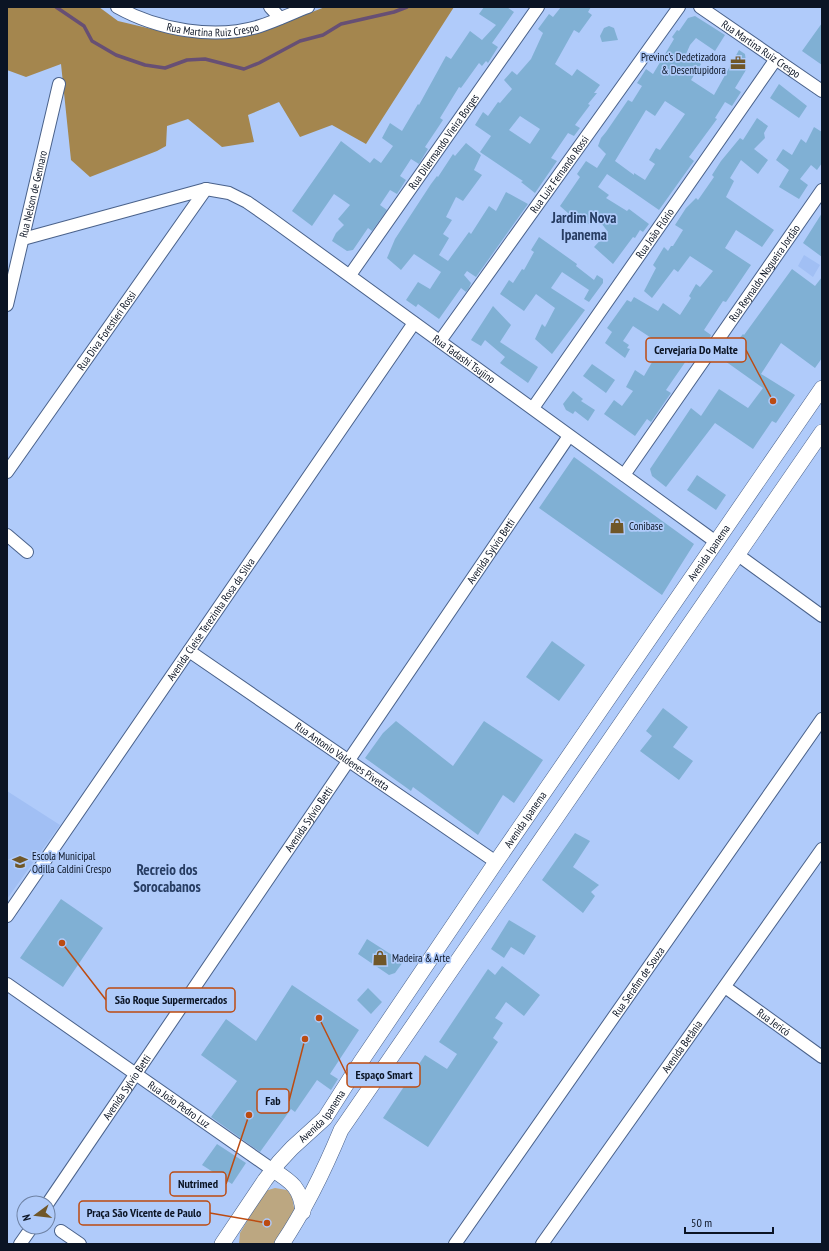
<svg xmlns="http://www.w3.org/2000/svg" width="829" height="1251" font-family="'PT Sans Narrow',sans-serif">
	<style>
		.built { fill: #a1bff4 }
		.green { fill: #bca781 }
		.forest { fill: #a4864e }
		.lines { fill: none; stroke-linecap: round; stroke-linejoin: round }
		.stream { stroke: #674f74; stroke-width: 3.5 }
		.building { fill: #80b0d4; fill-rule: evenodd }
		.minor-casing { stroke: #4a628b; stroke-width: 14 }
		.major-casing { stroke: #4a628b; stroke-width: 16 }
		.minor { stroke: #fff; stroke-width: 12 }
		.major { stroke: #fff; stroke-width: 15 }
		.labels { text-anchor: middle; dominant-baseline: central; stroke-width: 3.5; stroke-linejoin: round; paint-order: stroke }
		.street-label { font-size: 11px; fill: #0b1424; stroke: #b0cbfa }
		.poi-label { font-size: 11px; fill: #0b1424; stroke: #b0cbfa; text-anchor: start }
		.district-label { font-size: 15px; font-weight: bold; fill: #273d63; stroke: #b0cbfa }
		.leader { fill: none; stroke: #bc4b11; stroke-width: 1.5 }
		.callout-dot { fill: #bc4b11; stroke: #b0cbfa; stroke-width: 1.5 }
		.callout { fill: #b0cbfa; stroke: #bc4b11; stroke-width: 1.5 }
		.callout-label { font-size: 12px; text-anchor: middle; font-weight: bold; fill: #0b1424 }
	</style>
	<rect width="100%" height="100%" fill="#b0cbfa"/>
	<!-- built -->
	<path class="built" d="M804,255L820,265L813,277L798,266Z
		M7,791L60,825L7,899Z"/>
	<!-- green -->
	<path class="green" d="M275,1188L287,1190L292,1197L295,1213L274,1244H239L240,1233L265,1191Z"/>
	<!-- forest -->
	<path class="forest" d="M7,7H99L118,21L181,36L211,39L271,28L325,7H454L366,144L332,125L300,137L279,102L248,115L254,142L222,147L188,119L167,126L166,146L157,151L90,177L71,160L61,64L26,77L7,70Z"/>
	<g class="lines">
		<!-- stream -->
		<path class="stream" d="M56,7L84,26L92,41L116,55L145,65L165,68L187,60L205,59L244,69L259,63L300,41L323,35L341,24L394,12L407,7"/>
	</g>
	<!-- building -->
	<path class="building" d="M484,7H507L514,12L492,43L498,47L488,63L486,61L482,66L479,63L461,88L459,87L440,118L443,120L425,147L428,149L419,164L411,159L400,176L406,180L397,194L390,190L380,205L387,210L372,231L368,228L353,250L347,251L332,241L336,233L344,225L338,219L350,205L334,194L312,226L292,211L341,141L370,163L374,158L381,163L393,146L382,138L390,123L402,131L418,104L419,105L446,56L451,59L470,31L482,40L496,25L479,14Z
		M561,7H591L588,12L592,15L579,33L574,30L555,64L572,76L577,69L600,85L594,93H597L588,104L590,105L575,125L580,128L574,136L568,133L551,158L557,161L535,193L521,182L523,181L480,152L491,136L475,125L483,112L488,116L498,102L500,103L512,89L504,80L512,71L517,75L531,59L543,33L538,29L549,14L553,17ZM520,116L540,129L530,144L509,130Z
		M695,16L725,35L715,51L696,38L690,45L686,54L701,64L691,80L714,95L739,50L745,54L746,62L742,67L746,70L735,88L741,92L732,106L725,102L715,118L717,119L689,157L694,161L659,210L607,174L598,187L609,195L606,198L627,211L629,209L649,224L643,232L640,230L635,238L633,237L613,264L594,247L608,232L595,215L589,224L571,211L569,214L560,206L580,177L577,174L586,161L597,168L606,154L598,146L601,138L606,132L628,100L632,102L642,86L637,83L641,77L646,69L653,74L674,39L672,37L677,30L679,31L688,18ZM665,101L685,114L660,150L656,148L649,160L655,164L645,180L634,173V175L615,161L646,110L655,116Z
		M822,23V65L802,51Z
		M609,26L614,28L618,40L602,42L600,36L604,28Z
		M779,84L807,106L799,118L770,98Z
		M757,118L768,126L764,133L765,138L754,149L768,160L758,174L741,160L730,178L734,181L726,197L774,230L762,247L736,230L725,248L751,265L726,302L723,301L704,330L711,335L707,343L702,349L700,348L689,363L686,361L666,390L671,393L651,422L647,419L635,436L604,414L614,400L622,406L633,391L626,387L635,370L644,376L662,345L633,326L623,341L629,345L627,348L630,349L625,358L605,343L612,332L607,328L627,300L631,302L634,297L658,311L663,303L680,315L691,298L689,296L696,284L700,287L713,271L690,256L678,272L674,269L652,298L644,291L656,268L653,265L664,247L668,251L671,246H673L683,230L675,225L686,208L696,198L698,200L714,177L712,175L721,161L740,138L743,140Z
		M814,127L822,132V163L817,170L811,165L800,179L808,185L799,199L779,187L789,170L776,160L783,149L792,155L801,139L806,143Z
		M466,143L481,155L474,170L482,175L463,201L456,197L446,217L452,220L443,234L449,238L439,255L448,261L469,232L471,234L489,206L496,211L506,192L528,204L476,277L467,271L464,275L471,283L469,288L466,292L461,288L439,319L418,304L416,307L406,300L418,282L430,289L441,272L414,254L401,270L387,258L395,239L431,184L437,176L438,177L453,154L455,156Z
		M822,213V257L803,243Z
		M539,237L577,264L576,266L594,280L597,275L603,279V283L589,302L584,299L589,290L562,272L551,288L585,310L552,354L535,339L542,324L545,327L555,308L536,294L524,311L500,294L509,280L513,283L522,269L524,270L534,252L531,250Z
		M792,269L815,286L822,277V358L815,368L781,343L761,374L795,395L776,423L772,421L753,449L715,423L666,487L652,476L650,469L691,408L701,416L719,389L748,408L763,388L725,361L734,349L732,347L743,334L744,335Z
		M493,306L511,325L500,342L538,367L528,383L500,363L505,357L485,340L481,346L471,340Z
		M592,364L615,380L606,393L583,376Z
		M573,391L583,399L581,401L595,410L588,421L575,411L573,414L566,410L563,404Z
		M574,457L694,544L662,595L539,508Z
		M697,475L726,495L716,510L687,490Z
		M552,641L585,665L559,701L526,677Z
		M663,708L688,727L673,747L693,761L679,780L640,751L652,736L646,731Z
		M396,721L453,766L484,721L543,760L514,803L503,795L478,835L413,787L411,791L365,758L383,733Z
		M575,833L590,841L573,867L599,885L591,892L595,896L583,913L542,880Z
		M61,899L103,928L63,987L20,958Z
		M509,920L536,936L524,955L511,947L504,958L491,949Z
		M367,939L403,962L395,973L389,975L358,954Z
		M502,966L540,995L524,1016L506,1002L495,1018L503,1023L493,1038L498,1042L428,1147L383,1118L425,1055L447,1069L457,1054L439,1042L488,969L495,975Z
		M292,985L359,1030L330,1074L338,1079L331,1090L317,1080L295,1112L291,1109L260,1152L211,1117L237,1081L201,1055L226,1019L256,1041Z
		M368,988L382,1002L371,1014L357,1000Z
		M217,1144L246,1163L232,1184L202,1165Z"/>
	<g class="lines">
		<!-- minor casing -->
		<g class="minor-casing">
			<g id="minor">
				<path id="s1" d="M117,7C158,30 215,40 260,26C276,21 292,13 308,7"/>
				<path d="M270,7L280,18"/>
				<path id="s2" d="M700,7L822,91"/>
				<path id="s3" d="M23,239L206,189L229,193L247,202L270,218L716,542"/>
				<path id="s4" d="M350,275L538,7"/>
				<path id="s5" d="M7,305L59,84"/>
				<path id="s6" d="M440,341L679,7"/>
				<path id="s7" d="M533,408L776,59"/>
				<path id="s8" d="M7,472L206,189"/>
				<path id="s9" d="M624,475L822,190"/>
				<path d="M7,535L27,552"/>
				<path d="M738,555L822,616"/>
				<path id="s10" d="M189,651L496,862"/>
				<path id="s11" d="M7,916L414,323"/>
				<path id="s12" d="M7,984L273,1170"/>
				<path id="s13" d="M725,987L822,1057"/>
				<path id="s14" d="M48,1203L569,436"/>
				<path d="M61,1231L80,1244"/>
				<path d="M20,1244L32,1227"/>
				<path id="s15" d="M455,1244L822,719"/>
				<path id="s16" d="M542,1244L822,849"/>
			</g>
		</g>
		<!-- major casing -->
		<g class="major-casing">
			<g id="major">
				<path d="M273,1170C292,1182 301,1188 303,1212"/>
				<path id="s17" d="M222,1244L265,1180L279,1162L292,1148L325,1118L360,1063L496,862L822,388"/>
				<path d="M282,1244C306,1208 324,1171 341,1130L822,432"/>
			</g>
		</g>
		<!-- minor -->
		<use href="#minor" class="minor"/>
		<!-- major -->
		<use href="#major" class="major"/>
	</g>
	<!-- icons -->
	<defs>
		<g id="office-bare" transform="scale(1.2)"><path d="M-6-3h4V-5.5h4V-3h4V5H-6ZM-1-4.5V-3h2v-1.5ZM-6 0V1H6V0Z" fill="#705728" stroke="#b0cbfa" stroke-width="2.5" paint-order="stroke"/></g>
		<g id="shop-bare" transform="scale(1.2)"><path d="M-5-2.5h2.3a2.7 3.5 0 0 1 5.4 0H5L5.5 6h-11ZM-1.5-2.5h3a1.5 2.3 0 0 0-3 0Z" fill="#705728" stroke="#b0cbfa" stroke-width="2.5" paint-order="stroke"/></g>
		<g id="school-bare" transform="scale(1.2)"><path d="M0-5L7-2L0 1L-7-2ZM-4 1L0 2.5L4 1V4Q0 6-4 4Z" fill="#705728" stroke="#b0cbfa" stroke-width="2.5" paint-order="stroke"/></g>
	</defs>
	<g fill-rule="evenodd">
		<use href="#office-bare" x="738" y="63"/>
		<use href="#shop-bare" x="617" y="526"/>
		<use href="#school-bare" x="20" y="862"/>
		<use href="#shop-bare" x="380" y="958"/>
	</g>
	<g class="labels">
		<!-- street labels -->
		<g class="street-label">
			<text stroke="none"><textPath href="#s1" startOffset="100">Rua Martina Ruiz Crespo</textPath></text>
			<text stroke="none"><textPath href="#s2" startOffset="74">Rua Martina Ruiz Crespo</textPath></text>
			<text stroke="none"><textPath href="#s4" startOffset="163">Rua Dilermando Vieira Borges</textPath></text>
			<text stroke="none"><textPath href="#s6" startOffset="205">Rua Luiz Fernando Rossi</textPath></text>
			<text stroke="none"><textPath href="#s5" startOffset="114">Rua Nelson de Gennaro</textPath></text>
			<text stroke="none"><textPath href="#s7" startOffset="213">Rua João Flório</textPath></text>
			<text stroke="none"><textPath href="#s9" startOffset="246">Rua Reynaldo Nogueira Jordão</textPath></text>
			<text stroke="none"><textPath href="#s8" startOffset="173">Rua Diva Forestieri Rossi</textPath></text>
			<text stroke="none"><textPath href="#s3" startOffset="501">Rua Tadashi Tsujino</textPath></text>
			<text stroke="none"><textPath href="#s14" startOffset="788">Avenida Sylvio Betti</textPath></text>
			<text stroke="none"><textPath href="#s17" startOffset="847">Avenida Ipanema</textPath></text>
			<text stroke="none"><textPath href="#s11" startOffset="360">Avenida Cleise Terezinha Rosa da Silva</textPath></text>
			<text stroke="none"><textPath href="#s10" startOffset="186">Rua Antonio Valdenes Pivetta</textPath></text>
			<text stroke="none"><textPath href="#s17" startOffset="523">Avenida Ipanema</textPath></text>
			<text stroke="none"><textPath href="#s14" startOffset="464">Avenida Sylvio Betti</textPath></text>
			<text stroke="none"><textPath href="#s15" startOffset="320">Rua Serafim de Souza</textPath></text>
			<text stroke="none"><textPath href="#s13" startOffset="60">Rua Jericó</textPath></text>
			<text stroke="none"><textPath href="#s16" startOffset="242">Avenida Betânia</textPath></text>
			<text stroke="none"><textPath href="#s14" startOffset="140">Avenida Sylvio Betti</textPath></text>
			<text stroke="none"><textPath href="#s12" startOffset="210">Rua João Pedro Luz</textPath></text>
			<text stroke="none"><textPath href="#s17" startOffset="163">Avenida Ipanema</textPath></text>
		</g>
		<!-- poi labels -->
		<g class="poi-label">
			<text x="726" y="57" text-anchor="end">Previnc’s Dedetizadora<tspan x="726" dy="13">&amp; Desentupidora</tspan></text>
			<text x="629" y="526">Conibase</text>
			<text x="32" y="856">Escola Municipal<tspan x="32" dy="13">Odilla Caldini Crespo</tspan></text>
			<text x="392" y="958">Madeira &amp; Arte</text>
		</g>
		<!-- district labels -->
		<g class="district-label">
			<text x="584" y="217">Jardim Nova<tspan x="584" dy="17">Ipanema</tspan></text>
			<text x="167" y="869">Recreio dos<tspan x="167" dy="17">Sorocabanos</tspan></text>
		</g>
	</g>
	<!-- callouts -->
	<path class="leader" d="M773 401L746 350M62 943L106 1000M319 1018L347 1075M305 1039L289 1101M249 1115L226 1184M267 1223L210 1213"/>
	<g class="callout-dot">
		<circle cx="773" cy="401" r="4"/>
		<circle cx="62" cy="943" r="4"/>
		<circle cx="319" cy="1018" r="4"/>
		<circle cx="305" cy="1039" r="4"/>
		<circle cx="249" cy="1115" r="4"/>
		<circle cx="267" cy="1223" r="4"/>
	</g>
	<g class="callout">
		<rect x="646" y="338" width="100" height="24" rx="4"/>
		<rect x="106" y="988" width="129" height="24" rx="4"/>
		<rect x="347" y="1063" width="73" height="24" rx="4"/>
		<rect x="257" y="1089" width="32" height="24" rx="4"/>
		<rect x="170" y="1172" width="56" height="24" rx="4"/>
		<rect x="79" y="1201" width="131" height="24" rx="4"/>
	</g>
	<g class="callout-label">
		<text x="696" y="354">Cervejaria Do Malte</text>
		<text x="171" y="1004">São Roque Supermercados</text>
		<text x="384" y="1079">Espaço Smart</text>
		<text x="273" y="1105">Fab</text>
		<text x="198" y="1188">Nutrimed</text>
		<text x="144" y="1217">Praça São Vicente de Paulo</text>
	</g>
	<!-- border -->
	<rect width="829" height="1251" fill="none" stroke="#0b1424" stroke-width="16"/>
	<!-- north arrow -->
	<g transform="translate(36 1215) rotate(255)"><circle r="19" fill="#b0cbfa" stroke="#6e82a4"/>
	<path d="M0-3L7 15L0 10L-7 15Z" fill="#705728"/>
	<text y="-6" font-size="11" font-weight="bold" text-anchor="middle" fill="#0b1424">N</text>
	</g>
	<!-- scale -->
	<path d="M685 1227v6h88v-6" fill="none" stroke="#0b1424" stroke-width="2"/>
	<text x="691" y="1227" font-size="12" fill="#0b1424" stroke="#b0cbfa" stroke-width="3" paint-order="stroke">50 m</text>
</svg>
